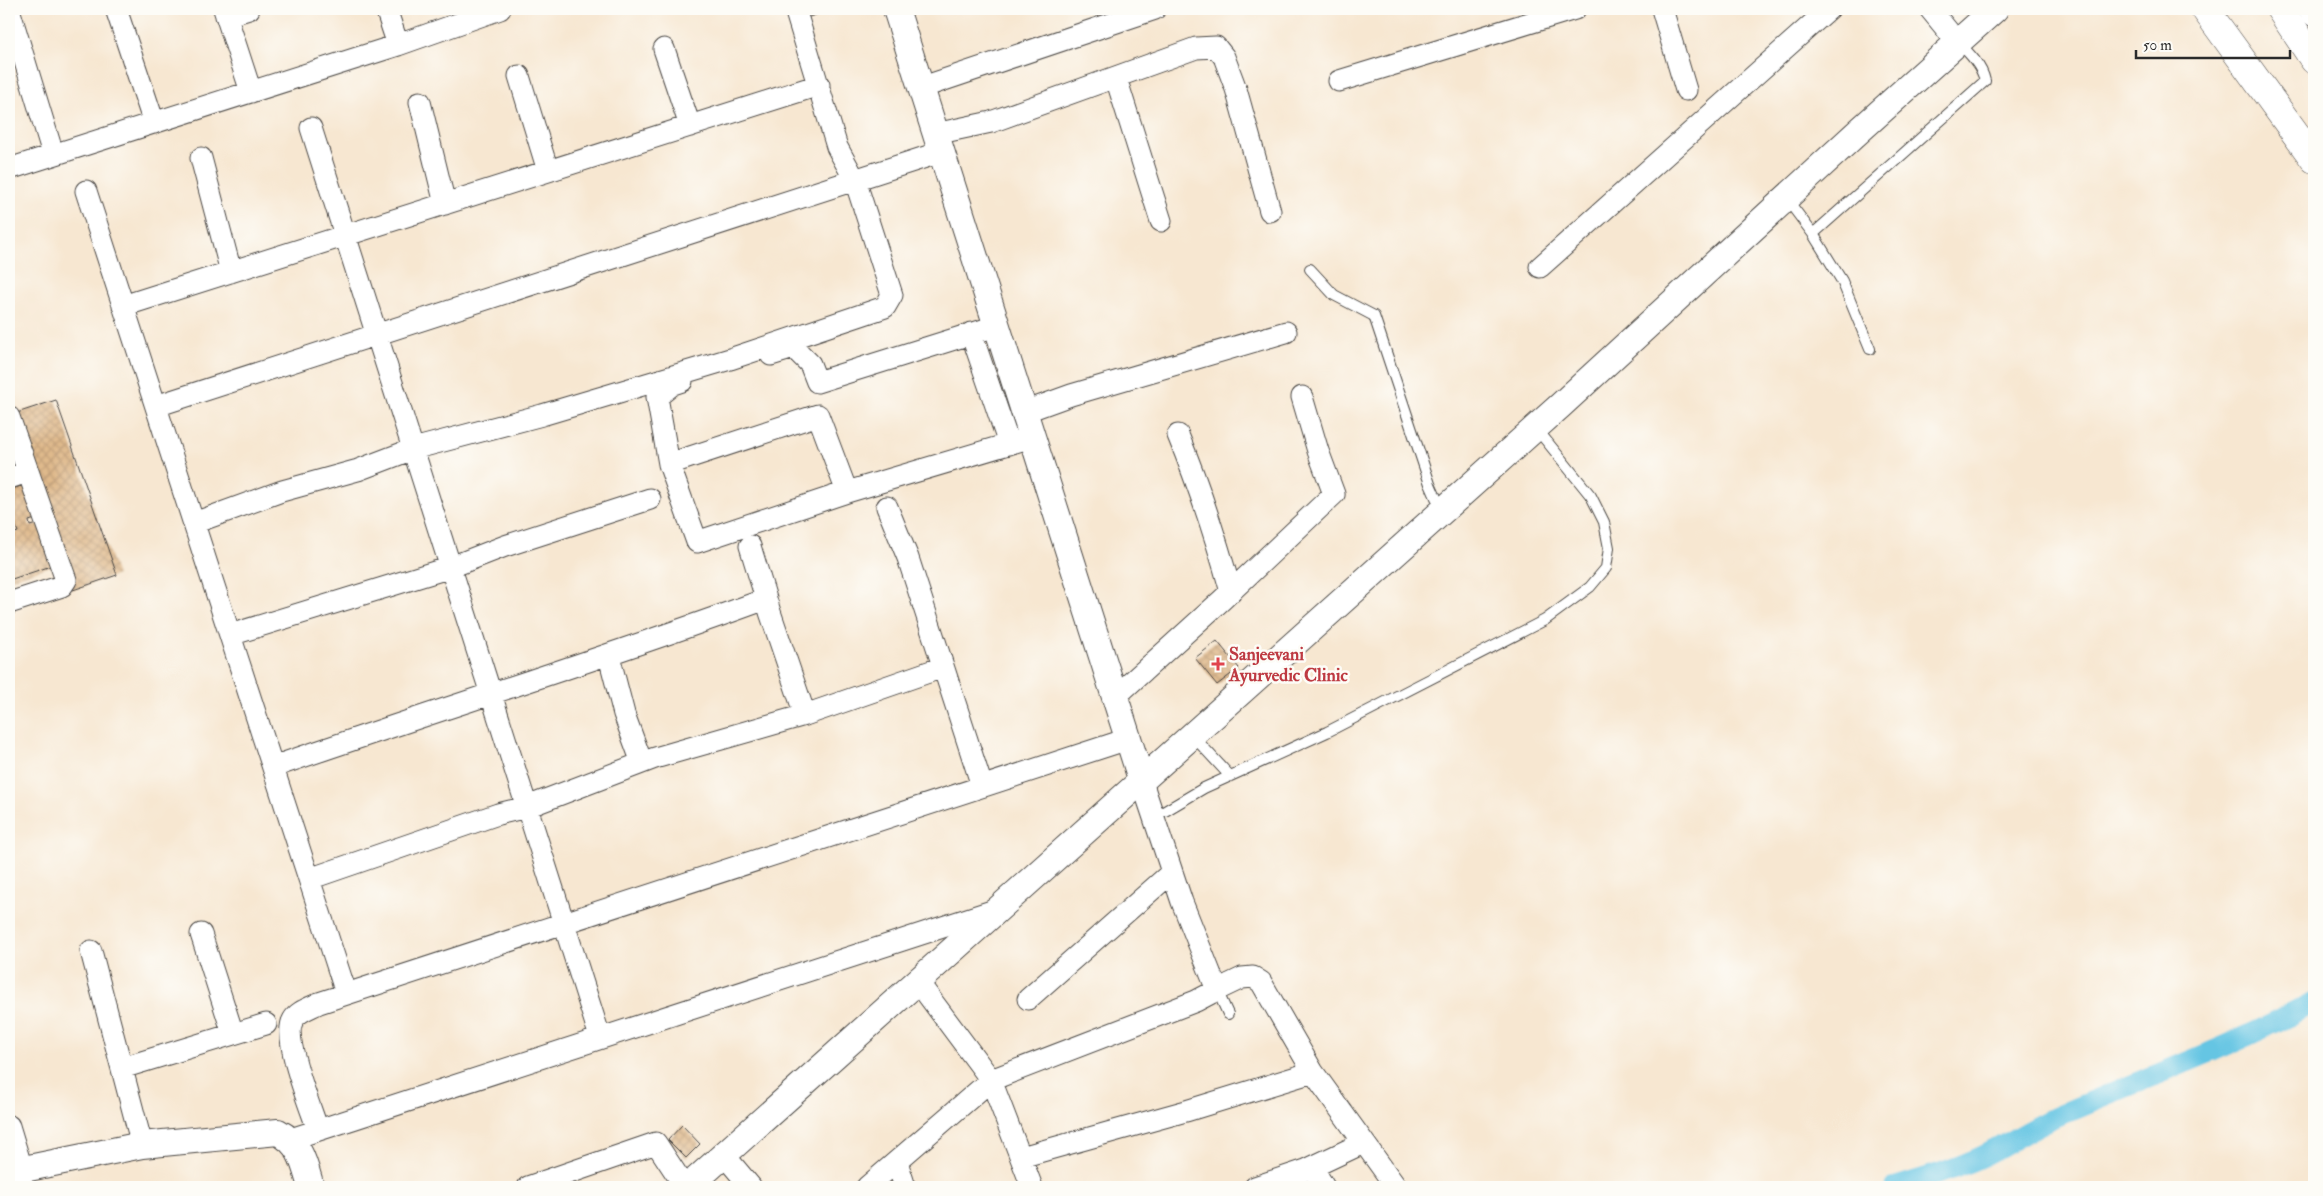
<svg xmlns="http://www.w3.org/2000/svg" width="2323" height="1196" font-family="'IM FELL Double Pica',serif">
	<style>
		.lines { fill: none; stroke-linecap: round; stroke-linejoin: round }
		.canal { stroke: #65c5e3; stroke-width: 21 }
		.building { fill: url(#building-cross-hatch) }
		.service-casing { stroke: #4a4744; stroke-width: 12 }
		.minor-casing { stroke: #4a4744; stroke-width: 23 }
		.tertiary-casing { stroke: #4a4744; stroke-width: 28 }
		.trunk-casing { stroke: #4a4744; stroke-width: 29 }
		.service { stroke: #fff; stroke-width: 10 }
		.minor { stroke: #fff; stroke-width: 21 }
		.tertiary { stroke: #fff; stroke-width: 26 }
		.trunk { stroke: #fff; stroke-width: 28 }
		.health-dot { fill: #e0444e; stroke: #fdfcf7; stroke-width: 2 }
		.labels { text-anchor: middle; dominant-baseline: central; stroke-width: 5; stroke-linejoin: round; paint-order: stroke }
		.health-label { font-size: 18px; font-weight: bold; fill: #be3a42; stroke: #fdfcf7; text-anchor: start }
	</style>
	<defs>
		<pattern id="building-cross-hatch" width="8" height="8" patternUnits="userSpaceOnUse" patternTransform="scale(1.25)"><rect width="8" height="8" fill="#dfb98c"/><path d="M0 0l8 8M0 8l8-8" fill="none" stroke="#c09f79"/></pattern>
	</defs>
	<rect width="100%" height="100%" fill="#fdfcf7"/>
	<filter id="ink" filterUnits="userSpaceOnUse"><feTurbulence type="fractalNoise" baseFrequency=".02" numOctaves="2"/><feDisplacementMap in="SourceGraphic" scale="10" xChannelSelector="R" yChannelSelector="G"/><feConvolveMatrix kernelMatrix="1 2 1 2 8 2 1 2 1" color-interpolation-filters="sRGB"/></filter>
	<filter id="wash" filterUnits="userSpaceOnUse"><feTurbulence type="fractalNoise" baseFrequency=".0096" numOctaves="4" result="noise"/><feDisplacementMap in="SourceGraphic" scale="20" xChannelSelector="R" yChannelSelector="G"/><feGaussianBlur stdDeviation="1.12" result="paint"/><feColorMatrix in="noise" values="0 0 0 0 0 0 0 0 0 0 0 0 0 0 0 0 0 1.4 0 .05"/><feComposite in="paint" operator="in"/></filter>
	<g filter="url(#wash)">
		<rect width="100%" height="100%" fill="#f7e7d1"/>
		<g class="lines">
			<!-- canal -->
			<path class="canal" d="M1896,1187C1926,1178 1956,1169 1985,1155C2011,1142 2035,1125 2062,1114C2146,1077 2234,1047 2314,1002"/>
		</g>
		<g id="blocks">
			<!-- building -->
			<path class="building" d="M800,9H834L803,19Z
				M56,400L117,575L73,590L14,414Z
				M30,483L41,517L29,521L30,526L43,522L57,564L9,580V535L18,532L16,527L9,530V490Z
				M1217,641L1239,668L1217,685L1195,658Z
				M682,1125L700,1144L686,1158L668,1140Z"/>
		</g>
	</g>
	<g filter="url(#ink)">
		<use href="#blocks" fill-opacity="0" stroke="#4a4744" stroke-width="1"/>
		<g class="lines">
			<!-- service casing -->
			<g class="service-casing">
				<path id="service" d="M1786,198L1813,234L1985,81C1982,66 1969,53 1958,42
					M1813,234L1842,281L1870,349
					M1310,269L1334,295L1374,316L1430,484L1442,511
					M1193,736L1230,776
					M1165,811L1204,788L1327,732L1545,620L1590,587L1606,568L1609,548L1604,522L1591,496L1536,428
					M1217,990L1228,1014"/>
			</g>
			<!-- minor casing -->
			<g class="minor-casing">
				<path id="minor" d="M9,9L53,154
					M116,9L154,123
					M224,9L251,92
					M386,9L398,45L500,9
					M1662,9L1686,90
					M1930,9L1957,42
					M226,16L249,9
					M664,49L690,126
					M519,76L548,171
					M1116,78L1161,221
					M1339,81L1575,9
					M920,88L1155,9
					M420,102L445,204
					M311,128L600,1037
					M935,134L991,122L1196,48L1216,47L1224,57L1236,89L1270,211
					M201,158L231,272
					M9,169L398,45
					M86,191L346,993
					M1540,267L1829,9
					M123,306L819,85
					M971,333L1009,444
					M771,355L794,348L810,364L817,382L996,326
					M682,381L673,384L657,397L669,464L697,542L847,492L1032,437
					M156,406L941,152
					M1024,412L1071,395L1286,332
					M9,417L66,580L62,586L9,603
					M1178,435C1199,486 1216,538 1231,592
					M669,464L818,415L847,492
					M9,478L27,472
					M887,507L908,558L982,786
					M194,523L282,491L358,470L413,449L542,415L730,359L885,307L892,295L855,180L837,147L795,9
					M750,546L770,612L805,715
					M230,635L451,567L505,546L650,499
					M609,656L624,714L642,763
					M1115,697L1223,599L1334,494L1318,451L1302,397
					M273,767C437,710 603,659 766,599
					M309,879L498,814L527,807L655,758L805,715L943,667
					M201,934L233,1034
					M91,951L142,1145
					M1217,990L1242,978L1253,977L1261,982L1313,1072
					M1028,999L1172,872
					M122,1068L266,1024
					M9,1126L22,1169
					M318,1130C311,1109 282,1038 293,1020C298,1011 310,1008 319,1003L1128,739
					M291,1139L995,910
					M724,1155L751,1187
					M1021,1157L1186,1111L1313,1072L1396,1187
					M897,1162L905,1187
					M1312,1167L1324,1187
					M528,1187L656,1143L685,1187
					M867,1187L991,1080L918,982
					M1032,1187L991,1080L1196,1001L1217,990L1182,902L1142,782
					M1255,1187L1306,1170L1363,1143"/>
			</g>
			<!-- tertiary casing -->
			<g class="tertiary-casing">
				<path id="tertiary" d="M896,9L1142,782
					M2312,9L2314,13
					M9,1172L142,1145L278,1132C301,1144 304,1163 311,1187
					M688,1187L1561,405L1859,131L1995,9"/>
			</g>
			<!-- trunk casing -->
			<g class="trunk-casing">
				<path id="trunk" d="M2205,9L2314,159
					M2280,9L2314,60"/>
			</g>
			<!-- service -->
			<use href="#service" class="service"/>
			<!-- minor -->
			<use href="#minor" class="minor"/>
			<!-- tertiary -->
			<use href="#tertiary" class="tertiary"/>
			<!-- trunk -->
			<use href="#trunk" class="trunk"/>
		</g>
	</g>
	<!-- markers -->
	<path class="health-dot" d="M1215.5 656.5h5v5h5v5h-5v5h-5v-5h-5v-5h5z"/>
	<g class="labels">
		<!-- health labels -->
		<g class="health-label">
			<text x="1229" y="654">Sanjeevani<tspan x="1229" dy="21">Ayurvedic Clinic</tspan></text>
		</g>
	</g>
	<!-- margin -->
	<rect width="2323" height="1196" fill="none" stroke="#fdfcf7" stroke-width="30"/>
	<!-- scale -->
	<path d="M2136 50v8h154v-8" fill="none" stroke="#2b2b2b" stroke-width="2.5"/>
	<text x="2143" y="50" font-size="15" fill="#2b2b2b" stroke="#fdfcf7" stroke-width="4" paint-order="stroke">50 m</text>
</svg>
